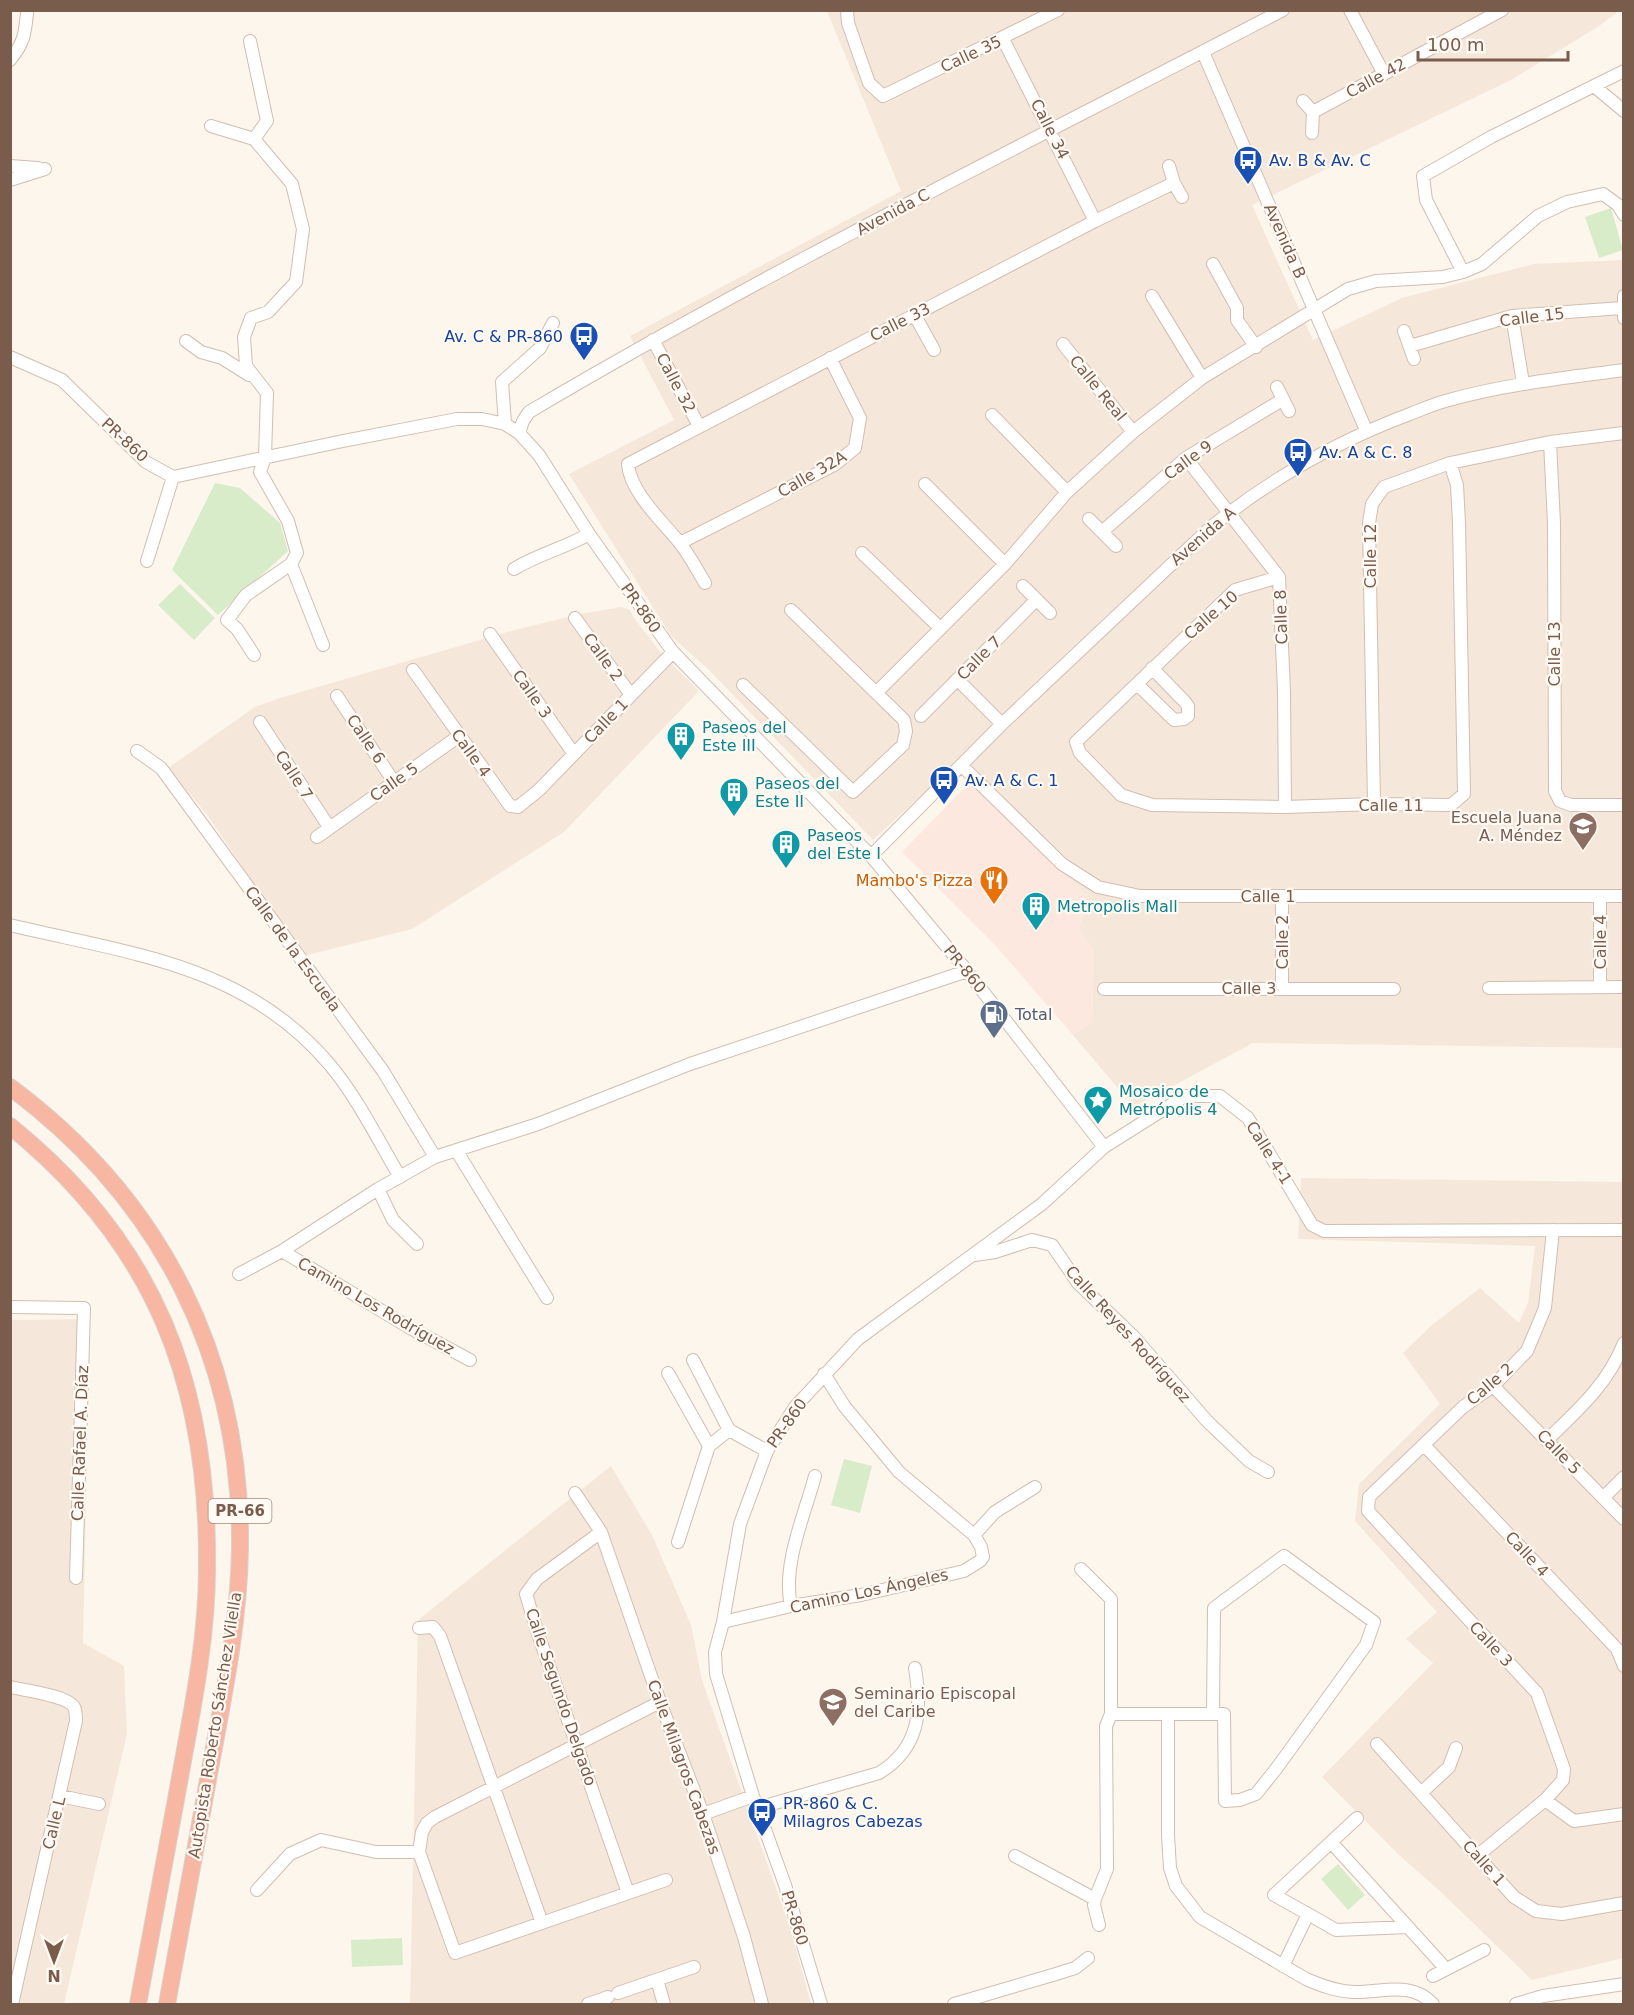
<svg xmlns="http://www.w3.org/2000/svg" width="1634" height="2015" font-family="'DejaVu Sans',sans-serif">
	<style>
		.residential { fill: #f5e8da }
		.commercial { fill: #fde8e0 }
		.green { fill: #d8ecc9 }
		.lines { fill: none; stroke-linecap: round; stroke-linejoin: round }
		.minor-casing { stroke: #d1beb0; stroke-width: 14 }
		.highway-casing { stroke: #dad1cd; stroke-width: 18 }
		.minor { stroke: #fff; stroke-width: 12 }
		.highway { stroke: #f7b7a3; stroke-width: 16 }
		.labels { text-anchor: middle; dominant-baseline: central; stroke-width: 4.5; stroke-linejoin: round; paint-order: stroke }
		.shield { fill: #fffaf3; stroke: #a28b7f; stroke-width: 1.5 }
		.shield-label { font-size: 15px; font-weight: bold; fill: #7a5c4d }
		.street-label { font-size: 16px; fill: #7a5c4d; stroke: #fffaf3 }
		.transit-label { font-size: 16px; fill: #164399; stroke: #fffaf3; text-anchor: start }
		.culture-label { font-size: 16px; fill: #0d838f; stroke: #fffaf3; text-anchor: start }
		.education-label { font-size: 16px; fill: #785e54; stroke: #fffaf3; text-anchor: end }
		.food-label { font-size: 16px; fill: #c56008; stroke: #fffaf3; text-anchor: end }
		.service-label { font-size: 16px; fill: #4e5e75; stroke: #fffaf3; text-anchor: start }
	</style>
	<rect width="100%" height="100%" fill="#fdf6ec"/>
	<!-- residential -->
	<path class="residential" d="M827,11H1619L1599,26L1511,80L1252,205L1313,340L1402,298L1534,264L1623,260V1048L1253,1043L1134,1107L1072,1034L1092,1022L1094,950L1078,930L1088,897L974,778L957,762L873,840L708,669L671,636L569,474L674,420L630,336L901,191Z
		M621,607L630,610L634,618L662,654L699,691L564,832L412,929L307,955L266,902L208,816L168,768L255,707L280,698L511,631L580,614Z
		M1301,1178L1623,1182V1958L1532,1980L1441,1892L1398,1854L1322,1777L1433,1663L1406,1639L1437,1612L1355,1521L1359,1484L1440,1404L1403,1353L1432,1325L1480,1288L1519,1323L1528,1303L1535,1246L1298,1239Z
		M90,1319L83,1643L124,1666L127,1734L64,2004H11L10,1320Z
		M611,1466L652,1535L691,1625L702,1680L790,1928L811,2004H410L418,1620Z"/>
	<!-- commercial -->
	<path class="commercial" d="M974,778L1088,897L1078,930L1094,950L1092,1023L1072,1034L995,945L902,852Z"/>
	<!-- green -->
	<path class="green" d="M1611,208L1623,250L1599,258L1585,217Z
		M215,483L240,488L280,523L288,551L218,615L172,570Z
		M180,584L215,618L194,640L158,605Z
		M844,1459L872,1466L860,1513L831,1505Z
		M1338,1864L1365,1895L1348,1910L1321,1879Z
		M402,1938L403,1965L352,1967L351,1940Z"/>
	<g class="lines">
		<!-- minor casing -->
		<g class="minor-casing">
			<path id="minor" d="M847,10L848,23L869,83L883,96L1058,10
				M1350,10L1384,74
				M1003,39L1095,221
				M250,41L267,121L254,139
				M1203,52L1366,430
				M10,60C24,43 25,34 27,13
				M1594,86L1624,111
				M1303,101L1313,112L1312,133
				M1313,112L1502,10
				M211,126L254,139
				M254,139L292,184L303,229L296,282L268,312L251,318L244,337L246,366L267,393L265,457L260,472L288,521L297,553L291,564L246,595L227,620L237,629L254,655
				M10,166L38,168
				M1169,166L1174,183L1182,197
				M10,180L45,169
				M1213,264L1237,308V320L1256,347
				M1463,272L1426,200L1423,176L1491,137L1624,71
				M1152,296L1202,378
				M1624,296V318
				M914,314L934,350
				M1512,316L1523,383
				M1404,331L1414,359
				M653,340L699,426
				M186,341L201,352L222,358L249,375
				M1063,344L1133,432
				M1410,346L1512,316L1622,308
				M10,357L62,380L146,462L173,477L343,441L457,419H482L505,424L519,433L539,455L589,534L673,652L871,856L967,971L1104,1147
				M1277,387L1289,411
				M992,415L1067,492
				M505,424L502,382L540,348L553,323
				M519,433L523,421L529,412C774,267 1030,142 1283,10
				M1550,442L1554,523L1555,791L1560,801L1571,805H1624
				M1186,458L1279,577L1284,692L1285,807
				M925,484L1005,564
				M1089,519L1116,546
				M1103,531L1186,458L1282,400
				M680,543L834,465L855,448L860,418L830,358
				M862,553L940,628
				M147,561L173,477
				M291,564L323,645
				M514,569C538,554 565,548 589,534
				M1279,577L1235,590L1076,742L1080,753L1121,795L1152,805L1285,807L1374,804L1451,805L1464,794L1459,523L1457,485L1450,463
				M705,583C697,570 689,554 679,542C662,521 630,492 628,464L1095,221L1174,183
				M1023,586L1050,613
				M575,618L631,695
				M490,634L574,754
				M413,670L510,806L518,807L539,790L673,652
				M958,680L1002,724
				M1137,684L1174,720L1184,719L1188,716V706L1185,702L1152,668
				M743,685L853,792L903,745L906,731L904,720L791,610
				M876,693L1005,564L1067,492L1133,432L1202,378L1348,289L1376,281L1443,277L1463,272L1482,264L1538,216L1567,202L1603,194L1618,205L1624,215
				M337,696L394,782
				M921,716L1036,600
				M260,722L329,827
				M137,751L161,768L383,1071L435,1157
				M961,765L1062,864L1098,887L1140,896H1624
				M1374,804L1369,523L1372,504L1384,487L1450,463L1550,442L1624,433
				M317,837L459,736
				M871,856L1002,724L1210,528C1270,479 1338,441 1410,414C1423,409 1436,403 1449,400C1506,384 1565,378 1624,370
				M1600,896V987
				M10,925C130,954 245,964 330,1065C357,1097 378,1140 400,1177
				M1282,988V896
				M1489,988L1624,987
				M1104,989H1394
				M456,1150L547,1298
				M378,1189L393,1220L417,1244
				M282,1251L412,1329L470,1360
				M975,1255L995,1252L1032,1240L1052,1245L1078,1283L1134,1337L1207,1421L1249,1461L1268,1472
				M239,1274L282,1251L378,1189L435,1157L538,1124L690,1064L967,971
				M10,1307L84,1308L76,1578
				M693,1360L729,1430L767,1451
				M668,1373L709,1446
				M1493,1386L1624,1519
				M1547,1440C1579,1409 1607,1385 1624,1343
				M1424,1445L1617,1649L1624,1666
				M575,1493L601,1532L660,1702L703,1814L744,1937L762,2004
				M1603,1498L1624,1477
				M601,1532L537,1579L526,1594L537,1631L628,1893
				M974,1535L995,1512L1035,1487
				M678,1542L709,1446L729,1430
				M1081,1569L1111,1599V1714
				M791,1606C782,1565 804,1517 815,1476
				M723,1622L791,1606L861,1595L964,1571L980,1561L983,1557L981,1547L974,1535L899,1472L845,1407L824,1374
				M419,1628L433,1627L440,1636L542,1923
				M10,1687C24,1690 68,1696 74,1707C76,1711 76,1717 76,1721L12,2004
				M660,1702L435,1817L427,1823L422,1832L419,1852L455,1953L666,1880
				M1168,1714V1835L1170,1868L1176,1886L1200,1917L1306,1979C1322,1986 1338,1992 1356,1992C1383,1992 1412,1981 1433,2004
				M1377,1744L1514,1897L1536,1911L1562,1914L1624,1903
				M1421,1793L1449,1767L1456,1748
				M60,1796L99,1804
				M1545,1800L1574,1821L1624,1814
				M758,1808L879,1773C920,1748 922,1711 915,1668
				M703,1814L753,1796
				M1331,1842L1446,1969
				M1015,1856L1095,1899L1107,1869L1106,1726L1111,1714C1149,1714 1187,1714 1224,1714L1225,1801L1240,1800L1256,1794L1276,1769L1366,1645L1374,1622L1284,1556L1214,1608L1213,1714
				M1477,1856L1545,1800L1563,1780L1564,1769L1537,1693L1368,1511L1369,1497L1463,1407L1493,1386L1527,1351L1545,1308L1553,1230
				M257,1890L290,1854L321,1840L376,1852H419
				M1095,1899L1094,1905L1099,1925
				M1308,1914L1336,1930L1408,1927
				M1283,1966L1308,1914L1274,1895L1357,1818
				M1433,1976L1484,1950
				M657,1980L664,2004
				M618,1993L694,1967
				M588,2004L608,1997
				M821,2004L785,1885L753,1796L716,1674L715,1652L723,1622L740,1524L767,1451L795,1407L858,1339L1042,1204L1104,1147L1185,1096H1220L1248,1118L1312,1225L1324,1231L1624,1230
				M954,2004L1056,1974L1075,1968L1088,1958
				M1516,2004L1543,1996L1624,1984"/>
		</g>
		<!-- highway casing -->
		<g class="highway-casing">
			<path id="highway" d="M10,1087C162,1200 242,1359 240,1549C239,1619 225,1689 212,1758C197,1840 182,1922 167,2004
				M10,1126C156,1244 209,1385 207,1569C207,1644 190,1720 177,1794C164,1864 151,1934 138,2004"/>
		</g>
		<!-- minor -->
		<use href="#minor" class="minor"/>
		<!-- highway -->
		<use href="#highway" class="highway"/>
	</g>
	<!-- icons -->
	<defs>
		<g id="bus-pin" transform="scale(1.5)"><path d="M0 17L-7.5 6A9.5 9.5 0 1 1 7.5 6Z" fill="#1a4fb4" stroke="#fffaf3"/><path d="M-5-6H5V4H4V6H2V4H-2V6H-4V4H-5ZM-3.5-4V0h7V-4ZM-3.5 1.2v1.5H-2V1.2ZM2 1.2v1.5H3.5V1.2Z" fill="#fff"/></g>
		<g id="building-pin" transform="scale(1.5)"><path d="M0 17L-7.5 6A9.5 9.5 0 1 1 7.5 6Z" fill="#0f9aa8" stroke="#fffaf3"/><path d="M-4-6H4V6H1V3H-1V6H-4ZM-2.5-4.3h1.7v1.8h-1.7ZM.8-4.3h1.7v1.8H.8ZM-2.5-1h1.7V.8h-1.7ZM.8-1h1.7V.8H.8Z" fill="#fff"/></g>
		<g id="school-pin" transform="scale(1.5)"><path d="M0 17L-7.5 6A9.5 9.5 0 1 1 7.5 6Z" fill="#8d6e63" stroke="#fffaf3"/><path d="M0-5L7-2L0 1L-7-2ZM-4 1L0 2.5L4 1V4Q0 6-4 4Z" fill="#fff"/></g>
		<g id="restaurant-pin" transform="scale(1.5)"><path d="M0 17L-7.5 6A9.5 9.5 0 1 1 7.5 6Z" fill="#e8710a" stroke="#fffaf3"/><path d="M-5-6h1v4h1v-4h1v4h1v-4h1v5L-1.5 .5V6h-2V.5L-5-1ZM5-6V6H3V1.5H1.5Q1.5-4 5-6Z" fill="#fff"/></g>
		<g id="fuel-pin" transform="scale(1.5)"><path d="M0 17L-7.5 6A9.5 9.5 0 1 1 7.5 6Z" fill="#5c6f8a" stroke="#fffaf3"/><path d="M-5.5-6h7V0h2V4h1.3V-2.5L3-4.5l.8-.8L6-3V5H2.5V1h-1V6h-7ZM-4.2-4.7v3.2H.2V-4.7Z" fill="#fff"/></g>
		<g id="sight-pin" transform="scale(1.5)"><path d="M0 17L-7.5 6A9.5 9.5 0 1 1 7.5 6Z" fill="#0f9aa8" stroke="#fffaf3"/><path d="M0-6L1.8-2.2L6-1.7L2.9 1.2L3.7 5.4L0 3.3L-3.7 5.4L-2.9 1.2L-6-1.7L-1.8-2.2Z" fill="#fff"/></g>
	</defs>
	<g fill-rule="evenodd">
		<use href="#bus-pin" x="1248" y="160"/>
		<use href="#bus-pin" x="584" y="336"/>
		<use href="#bus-pin" x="1298" y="452"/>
		<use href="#building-pin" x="681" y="736"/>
		<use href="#bus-pin" x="944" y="780"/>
		<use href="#building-pin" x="734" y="792"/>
		<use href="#school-pin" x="1583" y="826"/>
		<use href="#building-pin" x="786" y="844"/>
		<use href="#restaurant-pin" x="994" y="880"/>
		<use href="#building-pin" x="1036" y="906"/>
		<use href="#fuel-pin" x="994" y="1014"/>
		<use href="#sight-pin" x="1098" y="1100"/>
		<use href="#school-pin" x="833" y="1702"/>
		<use href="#bus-pin" x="762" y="1812"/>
	</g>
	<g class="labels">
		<!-- shield labels -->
		<rect class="shield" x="208.5" y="1499" width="63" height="24" rx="4.5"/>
		<g class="shield-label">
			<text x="240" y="1511">PR-66</text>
		</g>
		<!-- street labels -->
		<g class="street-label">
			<text transform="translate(971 54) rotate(-25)">Calle 35</text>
			<text transform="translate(1376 78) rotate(-28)">Calle 42</text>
			<text transform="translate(1050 129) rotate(63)">Calle 34</text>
			<text transform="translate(893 212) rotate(-28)">Avenida C</text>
			<text transform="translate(1285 241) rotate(66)">Avenida B</text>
			<text transform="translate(1532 317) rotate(-7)">Calle 15</text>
			<text transform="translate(900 322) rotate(-27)">Calle 33</text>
			<text transform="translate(676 383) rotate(62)">Calle 32</text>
			<text transform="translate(1098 388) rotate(51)">Calle Real</text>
			<text transform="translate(125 440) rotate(43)">PR-860</text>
			<text transform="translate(1188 460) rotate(-36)">Calle 9</text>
			<text transform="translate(812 474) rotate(-30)">Calle 32A</text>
			<text transform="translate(1203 536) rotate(-41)">Avenida A</text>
			<text transform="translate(1370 556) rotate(-90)">Calle 12</text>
			<text transform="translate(641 608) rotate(55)">PR-860</text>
			<text transform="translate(1211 615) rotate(-41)">Calle 10</text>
			<text transform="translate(1281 617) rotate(-92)">Calle 8</text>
			<text transform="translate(1554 654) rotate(-90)">Calle 13</text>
			<text transform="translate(603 657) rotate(54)">Calle 2</text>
			<text transform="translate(979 658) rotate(-45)">Calle 7</text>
			<text transform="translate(532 694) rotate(55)">Calle 3</text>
			<text transform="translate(606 721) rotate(-46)">Calle 1</text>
			<text transform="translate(366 739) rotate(56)">Calle 6</text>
			<text transform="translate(471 753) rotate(54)">Calle 4</text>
			<text transform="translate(294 775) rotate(57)">Calle 7</text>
			<text transform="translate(394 782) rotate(-35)">Calle 5</text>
			<text x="1391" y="805">Calle 11</text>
			<text x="1268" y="896">Calle 1</text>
			<text transform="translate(1282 942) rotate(-90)">Calle 2</text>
			<text transform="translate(1600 942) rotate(-90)">Calle 4</text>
			<text transform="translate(293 949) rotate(54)">Calle de la Escuela</text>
			<text transform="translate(965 969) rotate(51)">PR-860</text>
			<text x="1249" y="988">Calle 3</text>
			<text transform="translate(1269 1153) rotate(58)">Calle 4-1</text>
			<text transform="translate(376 1306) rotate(30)">Camino Los Rodríguez</text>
			<text transform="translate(1128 1334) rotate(48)">Calle Reyes Rodríguez</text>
			<text transform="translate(1490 1384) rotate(-40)">Calle 2</text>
			<text transform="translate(787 1423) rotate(-55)">PR-860</text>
			<text transform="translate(80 1443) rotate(-88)">Calle Rafael A. Díaz</text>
			<text transform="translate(1559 1452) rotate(46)">Calle 5</text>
			<text transform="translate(1527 1554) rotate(47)">Calle 4</text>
			<text transform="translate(869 1591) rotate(-12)">Camino Los Ángeles</text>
			<text transform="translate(1491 1644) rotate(47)">Calle 3</text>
			<text transform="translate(561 1697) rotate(71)">Calle Segundo Delgado</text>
			<text transform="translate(215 1725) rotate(-81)">Autopista Roberto Sánchez Vilella</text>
			<text transform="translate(684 1767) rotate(70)">Calle Milagros Cabezas</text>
			<text transform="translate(54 1823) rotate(-77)">Calle L</text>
			<text transform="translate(1484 1863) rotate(48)">Calle 1</text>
			<text transform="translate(795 1918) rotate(73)">PR-860</text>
		</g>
		<!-- transit labels -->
		<g class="transit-label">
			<text x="1269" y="160">Av. B &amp; Av. C</text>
			<text x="563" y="336" text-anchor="end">Av. C &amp; PR-860</text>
			<text x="1319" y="452">Av. A &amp; C. 8</text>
			<text x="965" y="780">Av. A &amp; C. 1</text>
			<text x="783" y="1803">PR-860 &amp; C.<tspan x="783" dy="18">Milagros Cabezas</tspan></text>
		</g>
		<!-- culture labels -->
		<g class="culture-label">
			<text x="702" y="727">Paseos del<tspan x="702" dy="18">Este III</tspan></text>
			<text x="755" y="783">Paseos del<tspan x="755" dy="18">Este II</tspan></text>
			<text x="807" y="835">Paseos<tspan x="807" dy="18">del Este I</tspan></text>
			<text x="1057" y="906">Metropolis Mall</text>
			<text x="1119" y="1091">Mosaico de<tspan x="1119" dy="18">Metrópolis 4</tspan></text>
		</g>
		<!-- education labels -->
		<g class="education-label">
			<text x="1562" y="817">Escuela Juana<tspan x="1562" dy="18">A. Méndez</tspan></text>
			<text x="854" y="1693" text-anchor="start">Seminario Episcopal<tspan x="854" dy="18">del Caribe</tspan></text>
		</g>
		<!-- food labels -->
		<g class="food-label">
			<text x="973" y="880">Mambo's Pizza</text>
		</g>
		<!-- service labels -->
		<g class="service-label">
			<text x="1015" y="1014">Total</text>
		</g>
	</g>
	<!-- border -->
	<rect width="1634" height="2015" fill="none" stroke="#7a5c4d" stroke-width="24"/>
	<!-- north arrow -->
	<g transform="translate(54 1961) rotate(180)" stroke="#fffaf3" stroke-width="4.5" paint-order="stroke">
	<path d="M0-4.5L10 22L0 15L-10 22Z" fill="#7a5c4d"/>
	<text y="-9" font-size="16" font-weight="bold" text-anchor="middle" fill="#7a5c4d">N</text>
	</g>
	<!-- scale -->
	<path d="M1418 51v9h150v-9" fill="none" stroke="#7a5c4d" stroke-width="3"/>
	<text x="1427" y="51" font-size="18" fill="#7a5c4d" stroke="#fffaf3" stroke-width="4.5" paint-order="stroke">100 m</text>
</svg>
